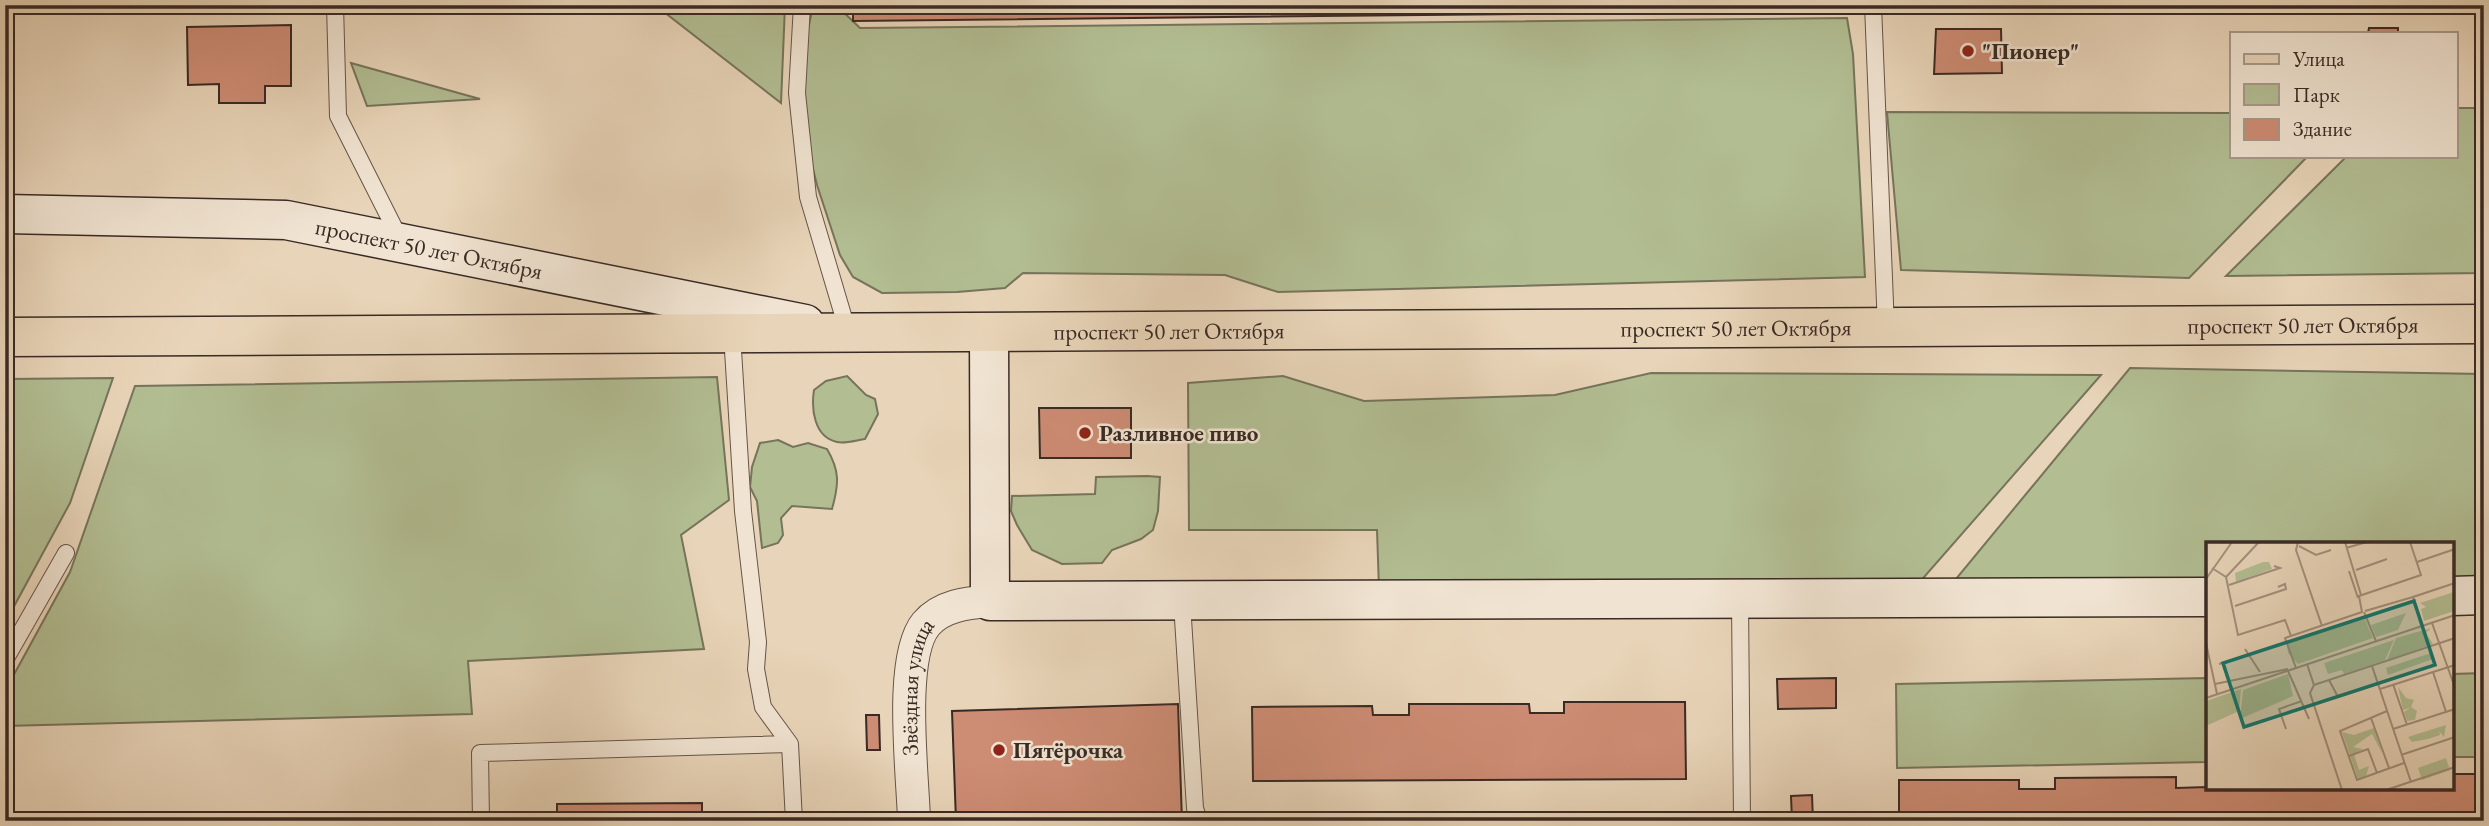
<svg xmlns="http://www.w3.org/2000/svg" width="2489" height="826" font-family="'EB Garamond',serif">
	<style>
		.green { fill: #b2bd92; stroke: #76745b; stroke-width: 2 }
		.building { fill: #cd8c74; stroke: #392a24; stroke-width: 2 }
		.lines { fill: none; stroke-linecap: round; stroke-linejoin: round }
		.lane-casing { stroke: #655449; stroke-width: 18 }
		.street-casing { stroke: #655449; stroke-width: 34 }
		.secondary-casing { stroke: #392a24; stroke-width: 41 }
		.primary-casing { stroke: #392a24; stroke-width: 41 }
		.lane { stroke: #f0e3d1; stroke-width: 16 }
		.street { stroke: #f0e3d1; stroke-width: 32 }
		.secondary { stroke: #f0e3d1; stroke-width: 38 }
		.primary { stroke: #e8d4b8; stroke-width: 38 }
		.poi-dot { fill: #8f2418; stroke: #f0e3d1; stroke-width: 2.5 }
		.labels { text-anchor: middle; dominant-baseline: central; stroke-width: 5; stroke-linejoin: round; paint-order: stroke }
		.poi-label { font-size: 23px; font-weight: bold; fill: #392a24; stroke: #f0e3d1; text-anchor: start }
		.street-label { font-size: 23px; fill: #392a24; stroke: #f0e3d1 }
		.inset-road { fill: none; stroke: #a2907d; stroke-width: 2 }
		.view { fill: #0f766e; fill-opacity: 0.15; stroke: #0f766e; stroke-width: 3.5 }
		.inset-edge { fill: none; stroke: #392a24; stroke-width: 3.5 }
	</style>
	<rect width="100%" height="100%" fill="#e8d4b8"/>
	<filter id="stains"><feTurbulence type="fractalNoise" baseFrequency=".00286" numOctaves="4"/><feColorMatrix values="0 0 0 0 .2 0 0 0 0 .09 0 0 0 0 .02 0 0 0 .5 -.17"/></filter>
	<radialGradient id="worn" r=".72"><stop offset=".6" stop-color="#630" stop-opacity="0"/><stop offset="1" stop-color="#630" stop-opacity=".3"/></radialGradient>
	<!-- green -->
	<path class="green" d="M655,5H785L781,103Z
		M827,5H836L860,28L1847,18L1853,54L1865,277L1278,292L1225,275L1023,273L1005,288L957,292L882,293L853,277L840,255L817,185L803,129L802,56L812,11Z
		M351,63L480,99L367,106Z
		M2456,108H2484V273L2226,276L2347,156H2456Z
		M1887,112L2232,113V156H2308L2189,278L1901,270Z
		M2130,368L2484,374V581H2452V544H2207V583L1951,585Z
		M1651,373L2101,375L1918,584L1379,589L1377,530H1189L1188,383L1283,376L1364,401L1555,395Z
		M847,376L866,395L875,399L878,414L865,439C857,440 845,444 837,442C814,437 811,409 814,390L826,381Z
		M717,377L729,500L681,535L704,649L468,661L472,714L5,726V691L70,572L135,386Z
		M113,378L70,503L5,623V379Z
		M778,440L793,447L808,443L827,449C840,471 839,484 832,509L792,506L781,518L783,535L778,543L762,548L757,501L750,487L752,467L760,443Z
		M1147,476L1160,477L1158,511L1153,530L1141,539L1112,550L1102,563L1062,564L1032,550L1017,525L1011,511L1012,496L1095,494L1096,477Z
		M2484,673V757H2452V674Z
		M2207,678V762L1897,768L1896,684Z"/>
	<!-- building -->
	<path class="building" d="M853,5H1805V11L853,21Z
		M291,25V86H265V103H219V84L188,85L187,27Z
		M2369,28H2398V33H2368Z
		M1936,29H2001L2002,73L1934,74Z
		M1039,408H1131V458H1040Z
		M1836,678V708L1778,709L1777,679Z
		M1564,702H1685L1686,779L1253,781L1252,707L1372,706L1373,715H1409V704H1529L1530,713H1564Z
		M1178,704L1182,821H956L952,711Z
		M866,715H879L880,750H867Z
		M2452,774H2484V821H1899V780H2019V789H2055V778L2176,777V788L2207,787V789H2452Z
		M1812,795L1813,821H1792L1791,796Z
		M702,803V821H557V804Z"/>
	<g class="lines">
		<!-- lane casing -->
		<g class="lane-casing">
			<path id="lane" d="M335,5L338,116L400,239
				M802,5L797,93L808,197L848,332
				M1873,5L1886,328
				M732,334L743,511L758,642L756,669L763,707L790,744L794,821
				M1740,600L1742,821
				M1182,603L1195,808L1199,821
				M5,660L66,553
				M481,821L480,753L790,744"/>
		</g>
		<!-- street casing -->
		<g class="street-casing">
			<g id="street">
				<path id="s1" d="M914,821C913,776 898,658 926,624C942,605 968,603 990,601"/>
			</g>
		</g>
		<!-- secondary casing -->
		<g class="secondary-casing">
			<g id="secondary">
				<path id="s2" d="M5,214L286,220L805,324"/>
				<path d="M989,333L990,601L2207,597"/>
				<path d="M2452,596L2484,595"/>
			</g>
		</g>
		<!-- primary casing -->
		<g class="primary-casing">
			<g id="primary">
				<path id="s3" d="M5,337L2484,324"/>
			</g>
		</g>
		<!-- lane -->
		<use href="#lane" class="lane"/>
		<!-- street -->
		<use href="#street" class="street"/>
		<!-- secondary -->
		<use href="#secondary" class="secondary"/>
		<!-- primary -->
		<use href="#primary" class="primary"/>
	</g>
	<!-- markers -->
	<g class="poi-dot">
		<circle cx="1968" cy="51" r="7"/>
		<circle cx="1085" cy="433" r="7"/>
		<circle cx="999" cy="750" r="7"/>
	</g>
	<g class="labels">
		<!-- poi labels -->
		<g class="poi-label">
			<text x="1982" y="51">"Пионер"</text>
			<text x="1099" y="433">Разливное пиво</text>
			<text x="1013" y="750">Пятёрочка</text>
		</g>
		<!-- street labels -->
		<g class="street-label">
			<text stroke="none"><textPath href="#s2" startOffset="427">проспект 50 лет Октября</textPath></text>
			<text stroke="none"><textPath href="#s3" startOffset="2298">проспект 50 лет Октября</textPath></text>
			<text stroke="none"><textPath href="#s3" startOffset="1731">проспект 50 лет Октября</textPath></text>
			<text stroke="none"><textPath href="#s3" startOffset="1164">проспект 50 лет Октября</textPath></text>
			<text stroke="none"><textPath href="#s1" startOffset="135">Звёздная улица</textPath></text>
		</g>
	</g>
	<!-- overview -->
	<g transform="translate(2206 542)">
		<rect width="248" height="248" fill="#e8d4b8"/>
		<path d="M57,20H63L66,27L30,40L29,31ZM248,50V69L218,79L215,67L220,65L214,61ZM200,71L192,88L170,95L165,83ZM159,77L167,96L92,122L82,111L81,101ZM225,86L220,91L227,102L181,118L190,96ZM188,98L179,118L138,132L136,128L122,132L118,121ZM225,111L227,117L182,133L180,126ZM82,132L87,154L34,177L37,148ZM192,145L200,156L208,158L205,165L211,169L209,178L201,179L198,170L204,166L197,168ZM35,147L33,169L0,184V159ZM240,183L238,195L233,189L234,193L222,197L206,200L202,195ZM168,186L176,211L166,192L147,205L157,207L148,212L153,228L163,224L160,234L152,237L136,190L148,193ZM240,216L244,228L216,238L212,226Z" fill="#b2bd92"/>
		<path class="inset-road" d="M92,0L90,8L116,84M139,0L155,53M93,4L110,13L125,8M140,6L161,0M211,20L249,7M6,26L20,35L32,93L79,78L85,94M150,28L181,17M143,29L152,56M20,35L53,0M0,37L26,0M23,43L74,26L68,24M29,64L80,47L79,42L72,45M159,69L207,55M158,70L170,99M226,81L249,146M217,84L207,55L249,41M0,101L11,152M39,107L54,130M13,122L43,113M101,122L108,143L249,96M166,124L205,240M90,126L79,96L156,70L153,54L215,33L204,0M82,129L103,177M227,130L240,170M123,138L132,155L171,142M9,142L82,127M187,142L201,183M108,143L104,151L136,248M174,147L249,123M0,156L249,73M181,169L134,189L151,238L198,221M165,176L183,226M80,187L73,167L96,159M187,187L249,167M195,213L249,195M143,214L162,207L171,231M180,248L249,225"/>
		<path class="view" d="M208,59L229,123L38,185L17,121Z"/>
		<rect width="248" height="248" class="inset-edge"/>
	</g>
	<!-- margin -->
	<rect width="2489" height="826" fill="none" stroke="#e8d4b8" stroke-width="28"/>
	<rect x="7" y="7" width="2475" height="812" fill="none" stroke="#392a24" stroke-width="3.5"/>
	<rect x="14" y="14" width="2461" height="798" fill="none" stroke="#392a24" stroke-width="2"/>
	<!-- legend -->
	<rect x="2230" y="32" width="228" height="126" fill="#f0e3d1" stroke="#a7998c" stroke-width="2"/>
	<rect x="2244" y="54" width="35" height="10" fill="#e8d4b8" stroke="#a7998c" stroke-width="2"/>
	<text x="2293" y="66" font-size="21" fill="#392a24">Улица</text>
	<rect x="2244" y="84" width="35" height="21" fill="#b2bd92" stroke="#a7998c" stroke-width="2"/>
	<text x="2293" y="102" font-size="21" fill="#392a24">Парк</text>
	<rect x="2244" y="119" width="35" height="21" fill="#cd8c74" stroke="#a7998c" stroke-width="2"/>
	<text x="2293" y="136" font-size="21" fill="#392a24">Здание</text>
	<rect width="100%" height="100%" filter="url(#stains)"/>
	<rect width="100%" height="100%" fill="url(#worn)"/>
</svg>
